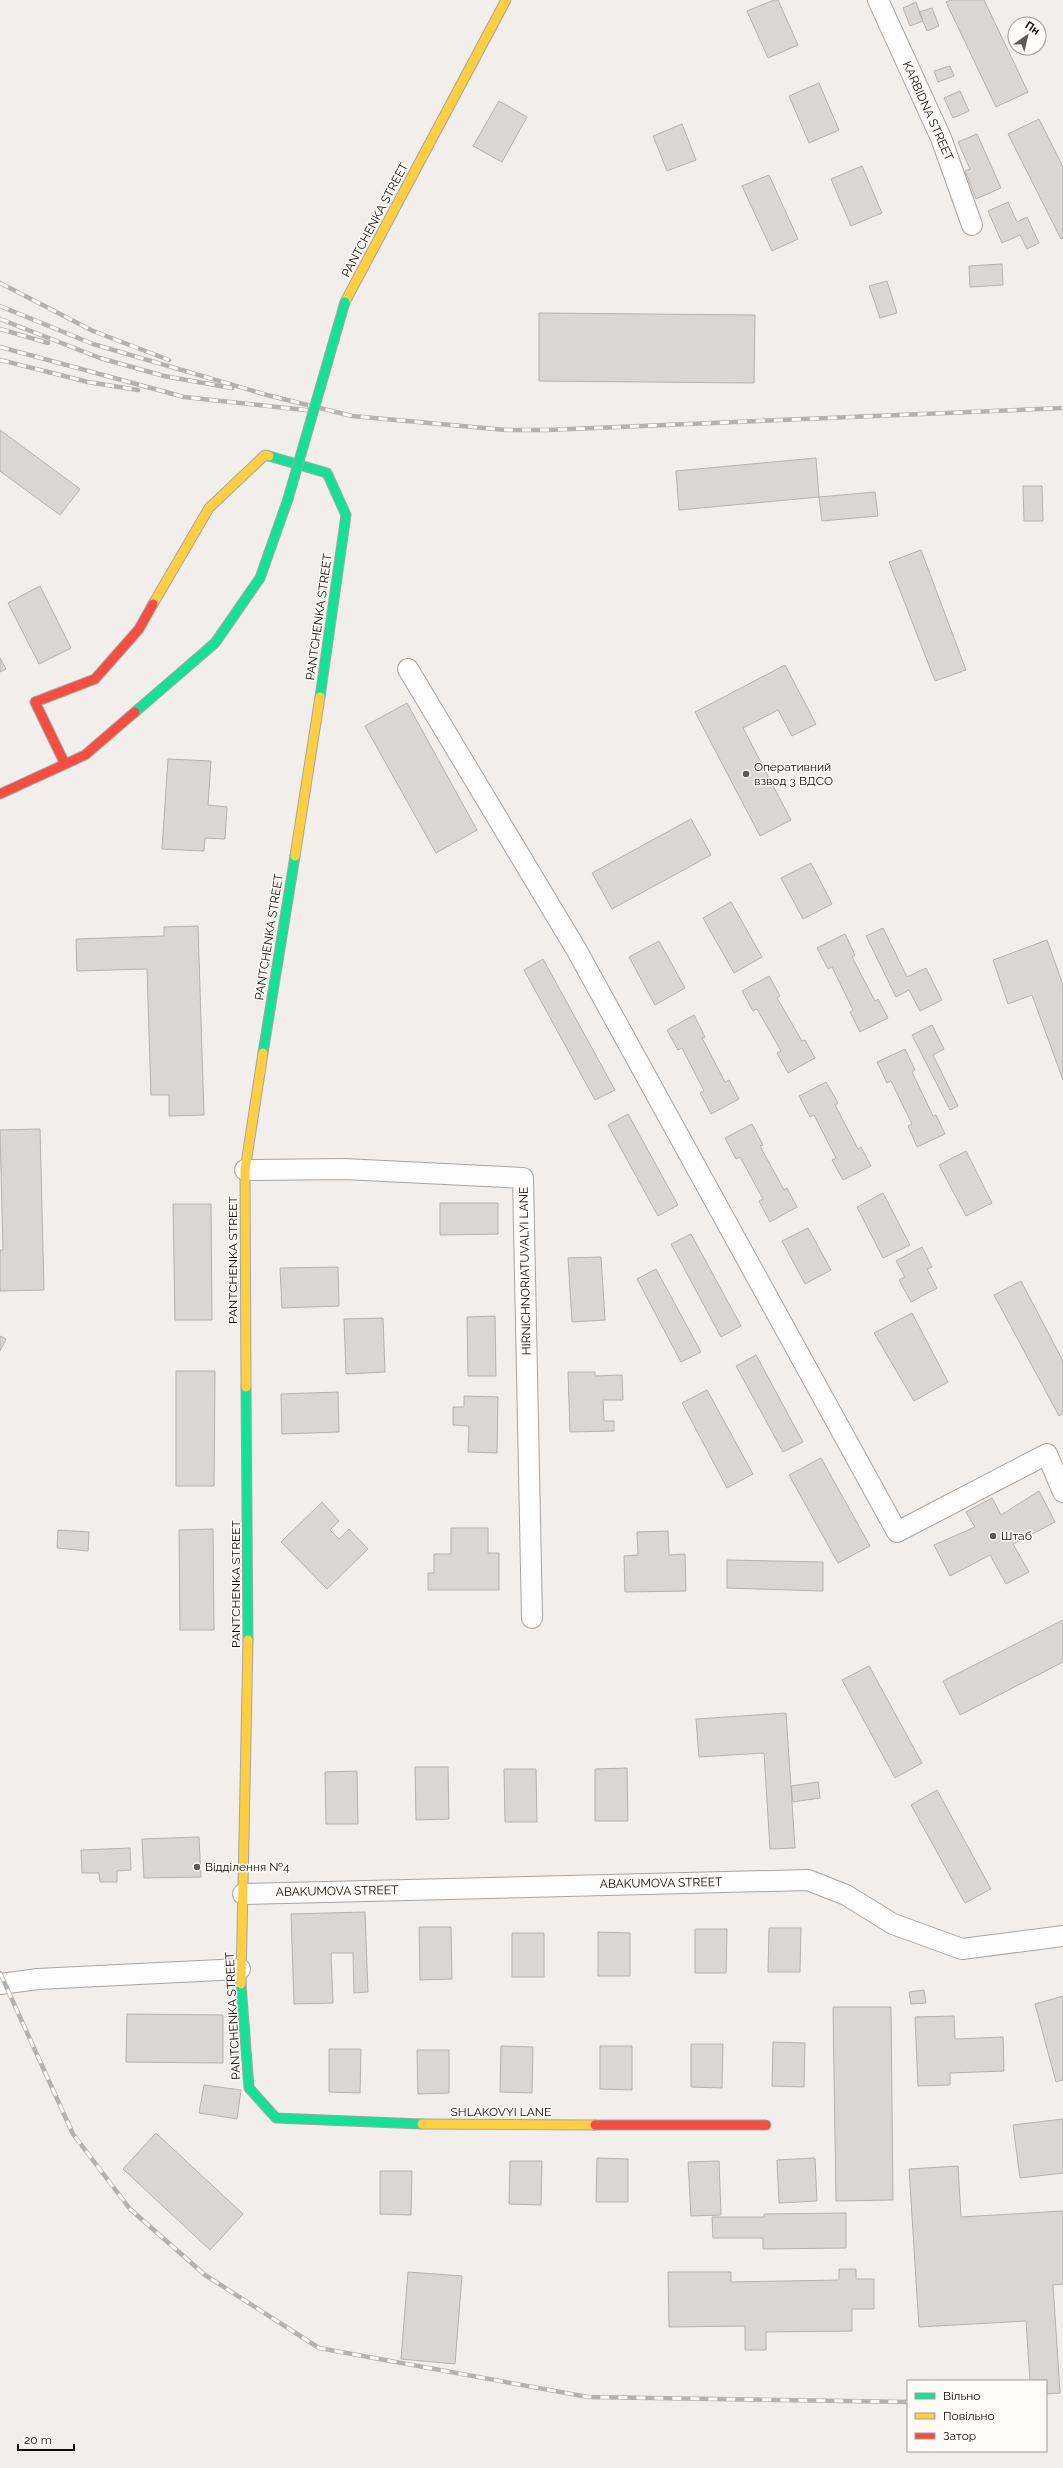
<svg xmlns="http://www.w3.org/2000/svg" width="1063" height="2468" font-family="Raleway,sans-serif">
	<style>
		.building { fill: #d9d6d4; stroke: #b4b2b0 }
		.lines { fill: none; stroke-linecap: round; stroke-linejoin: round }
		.street-casing { stroke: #a7a5a4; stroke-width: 22 }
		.fast-casing { stroke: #a7a5a4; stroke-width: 11 }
		.slow-casing { stroke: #a7a5a4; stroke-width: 11 }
		.jam-casing { stroke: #a7a5a4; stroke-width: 11 }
		.street { stroke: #fdfcfc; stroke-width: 20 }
		.fast { stroke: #16e098; stroke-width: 9 }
		.slow { stroke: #ffcf43; stroke-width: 9 }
		.jam { stroke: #f24e42; stroke-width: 9 }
		.rail-casing { stroke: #b2b2b1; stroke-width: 4.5 }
		.rail { stroke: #fefbf8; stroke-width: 3; stroke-dasharray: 9; stroke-linecap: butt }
		.fast-bridge-casing { stroke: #a7a5a4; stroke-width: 11; stroke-linecap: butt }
		.fast-bridge { stroke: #16e098; stroke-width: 9 }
		.poi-dot { fill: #5d5b59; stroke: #fefbf8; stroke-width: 1.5 }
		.labels { text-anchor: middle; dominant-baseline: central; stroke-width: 3; stroke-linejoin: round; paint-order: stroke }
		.street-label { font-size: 12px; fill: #0e0c0a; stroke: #fefbf8 }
		.poi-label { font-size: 12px; fill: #0e0c0a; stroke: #fefbf8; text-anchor: start }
	</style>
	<rect width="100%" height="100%" fill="#f1eeeb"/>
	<!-- building -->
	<path class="building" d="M774,0H778L798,45L768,58L747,11Z
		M951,0H984L1028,92L996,107L946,2Z
		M916,2L923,21L910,26L903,8Z
		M932,8L939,26L927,31L919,12Z
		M950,66L954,76L938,82L934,71Z
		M819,83L839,130L809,143L789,96Z
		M960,91L969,111L953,118L944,98Z
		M499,101L527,117L502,162L473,146Z
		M1039,119L1063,167V238L1061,239L1008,134Z
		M682,124L696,160L667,171L653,136Z
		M977,134L1001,188L976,199L965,171L970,169L958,142Z
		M862,166L882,213L851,226L831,179Z
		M769,175L798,239L772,251L742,186Z
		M1008,202L1017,222L1027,217L1039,243L1027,249L1020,235L1002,243L988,211Z
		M1002,264L1003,285L970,287L969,266Z
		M887,281L897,313L880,318L869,286Z
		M539,313L755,315L754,383L539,381Z
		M0,430L80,489L60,515L0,471Z
		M816,458L819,497L679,510L676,471Z
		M1023,486H1042L1043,521H1024Z
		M875,492L878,516L822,521L819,497Z
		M921,550L966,670L935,681L889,562Z
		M40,586L71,648L39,664L8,603Z
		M0,658L6,669L0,672Z
		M785,665L816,724L792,736L778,710L743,728L791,820L760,836L695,712Z
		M407,703L477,830L436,853L365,726Z
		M168,759L211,761L208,805L227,807L225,839L205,838L204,851L162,849Z
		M691,819L711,855L612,909L592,873Z
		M811,863L832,904L803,919L781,878Z
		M731,902L762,957L734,973L703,918Z
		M198,926L204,1115L169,1116V1095H151L147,969L77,971L76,939L164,936V927Z
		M883,928L907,977L926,968L942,1000L920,1011L909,990L896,997L866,936Z
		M845,934L855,955L852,957L875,1001L878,999L888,1018L860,1032L850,1012L853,1010L832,967L828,969L817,948Z
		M1047,940L1063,985V1080L1032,995L1008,1004L993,960Z
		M659,941L685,988L655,1005L629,957Z
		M543,959L615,1090L595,1100L524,970Z
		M769,976L780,996L777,998L802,1041L805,1040L815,1058L788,1073L777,1053L781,1051L757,1009L753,1011L742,991Z
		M694,1015L705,1037L702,1038L725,1082L729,1080L739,1099L711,1114L700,1093L704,1091L682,1048L678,1050L667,1030Z
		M932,1025L944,1049L933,1055L958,1106L950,1110L912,1035Z
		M905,1049L915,1070L912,1072L933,1116L936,1115L945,1134L917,1147L908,1126L912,1124L891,1081L887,1083L877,1062Z
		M826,1082L838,1103L835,1105L858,1149L861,1147L871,1166L843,1180L832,1160L836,1158L814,1115L810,1117L799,1096Z
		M628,1114L678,1205L658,1216L608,1125Z
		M752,1124L763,1145L760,1146L784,1190L787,1188L797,1207L770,1222L759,1201L763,1199L740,1157L736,1159L725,1138Z
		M40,1129L44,1290L0,1291V1250H3L0,1130Z
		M966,1151L992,1203L966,1216L939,1165Z
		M883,1193L910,1245L883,1258L857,1207Z
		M440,1203H498V1234L440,1235Z
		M173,1204H211L212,1320H175Z
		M808,1228L831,1270L805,1284L782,1241Z
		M691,1234L741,1326L721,1337L671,1244Z
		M922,1247L932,1267L927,1269L937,1288L911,1302L899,1280L905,1277L896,1261Z
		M601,1257L605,1320L572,1322L568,1258Z
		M338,1267L339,1306L282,1308L280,1268Z
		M656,1269L701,1352L681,1362L637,1279Z
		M1021,1281L1063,1361V1413L1059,1416L994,1295Z
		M912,1313L948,1382L914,1401L874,1333Z
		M495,1316L496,1376H468L467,1317Z
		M383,1318L385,1372L346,1374L344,1319Z
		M0,1336L6,1339L0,1351Z
		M756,1355L803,1442L783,1452L736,1366Z
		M176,1371H215L214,1486H176Z
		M568,1372H595V1376L622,1375L623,1400H603L604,1421H614V1431L570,1432Z
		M707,1390L753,1474L727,1488L682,1403Z
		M338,1392L339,1432L282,1434L281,1394Z
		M464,1396L498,1397L497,1453L468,1452L469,1426L453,1425V1407H464Z
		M821,1458L870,1546L838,1563L789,1475Z
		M1039,1491L1055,1522L1013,1544L1029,1572L1006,1584L990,1555L950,1576L934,1545L975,1527L966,1512L992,1498L1001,1515Z
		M322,1502L339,1521L330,1530L339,1539L349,1529L368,1549L327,1589L281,1542Z
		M451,1528H488V1553H499V1590H428V1573H434V1554H451Z
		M213,1529L214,1630H180L179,1530Z
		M58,1530L89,1532L88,1551L57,1548Z
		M668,1531L669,1555L685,1554L686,1591L625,1592L624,1556L638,1555L637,1532Z
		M727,1560L823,1562V1591L727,1588Z
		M1063,1620V1662L960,1715L943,1681Z
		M869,1666L922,1763L895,1778L842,1680Z
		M786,1713L795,1848L770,1849L764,1753L699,1757L696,1719Z
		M415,1767H448L449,1819L416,1820Z
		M627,1768L628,1821H595V1769Z
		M504,1769H536L537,1822H505Z
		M357,1771L358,1824H326L325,1772Z
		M818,1782L820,1798L793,1802L791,1786Z
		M937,1790L991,1889L965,1903L911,1805Z
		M199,1837L201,1877L144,1878L142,1839Z
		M130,1848L131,1870L117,1871V1882H100L99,1873H82L81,1850Z
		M365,1912L368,1992L354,1993L353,1953H331L333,2003L294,2004L291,1914Z
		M419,1927H451L452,1979L420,1980Z
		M769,1928H801L800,1972H768Z
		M695,1929H727L726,1973H695Z
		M598,1932L630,1933V1976H598Z
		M512,1933H544V1977H512Z
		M924,1990L926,2003L911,2004L909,1992Z
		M1063,1996V2080L1056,2082L1035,2004Z
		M833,2007H891L893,2200L836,2201Z
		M127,2014L223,2015V2063L126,2062Z
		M954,2016L955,2039L1003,2037L1004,2071L950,2073V2085L918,2086L915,2017Z
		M773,2042L805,2043L804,2087L772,2086Z
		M691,2044H723L722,2088L691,2087Z
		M501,2046L533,2047L532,2093L500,2092Z
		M600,2046H632V2090L600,2089Z
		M329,2049H361L360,2093L329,2092Z
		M417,2050H449V2093L418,2094Z
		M204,2085L241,2090L237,2119L199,2113Z
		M1063,2119V2173L1020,2178L1013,2125Z
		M156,2133L243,2214L210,2250L123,2169Z
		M597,2158L628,2159V2202H596Z
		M815,2158L817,2201L779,2203L777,2160Z
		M510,2161H542L541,2205L509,2204Z
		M719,2161L721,2215L691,2216L688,2162Z
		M958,2166L961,2217L1063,2211V2284L1053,2285L1060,2393L1046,2394V2381H1030L1026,2321L919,2327L909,2169Z
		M380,2171H412L411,2215L380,2214Z
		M846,2213V2248L763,2249V2238H713L712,2217H764V2214Z
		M839,2269H856V2279H874V2309H852V2331L766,2332V2350H745V2326L669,2327L668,2272H731V2282L839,2280Z
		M408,2272L462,2276L455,2364L401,2359Z"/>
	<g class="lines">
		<!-- street casing -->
		<g class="street-casing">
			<path id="street" d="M878,0L941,138L972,225
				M408,669L576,949L897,1532L1047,1454L1063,1492
				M245,1170L344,1169L523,1178L532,1618
				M243,1894L808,1880L846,1895L893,1924L962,1949L1063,1936
				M0,1984L38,1979L240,1969"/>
		</g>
		<!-- fast casing -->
		<g class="fast-casing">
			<path id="fast" d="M269,456L327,473L346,515L320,697
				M135,712L215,643L260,578L288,499
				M263,1053L295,856
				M246,1387L248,1640
				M241,1984L249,2088L276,2118L422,2124"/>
		</g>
		<!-- slow casing -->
		<g class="slow-casing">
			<path id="slow" d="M345,302L506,0
				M153,604L209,508L265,455L269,456
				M295,856L320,697
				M246,1387L245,1170L263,1053
				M241,1984L248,1640
				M422,2124L595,2125"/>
		</g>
		<!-- jam casing -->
		<g class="jam-casing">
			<path id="jam" d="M65,764L35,702L95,679L139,629L153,604
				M0,794L85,755L135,712
				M595,2125H766"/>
		</g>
		<!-- street -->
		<use href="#street" class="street"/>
		<!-- fast -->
		<use href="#fast" class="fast"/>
		<!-- slow -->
		<use href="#slow" class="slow"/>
		<!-- jam -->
		<use href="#jam" class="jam"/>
		<!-- rail casing -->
		<g class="rail-casing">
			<path id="rail" d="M0,283L93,331L169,360
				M0,306L93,344L267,395L352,416L506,430H548L1063,408
				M0,319L100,358L164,376L232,388
				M0,329L48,343
				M0,347L184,397L314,411
				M0,360L88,382L138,390
				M0,1973L73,2134L130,2209L205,2275L319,2348L588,2397L908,2402"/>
		</g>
		<!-- rail -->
		<use href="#rail" class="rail"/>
		<!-- fast-bridge casing -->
		<g class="fast-bridge-casing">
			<path id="fast-bridge" d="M288,499L345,302"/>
		</g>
		<!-- fast-bridge -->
		<use href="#fast-bridge" class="fast-bridge"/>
	</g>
	<!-- markers -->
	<g class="poi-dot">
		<circle cx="746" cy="774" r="4"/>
		<circle cx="993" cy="1536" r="4"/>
		<circle cx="197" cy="1867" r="4"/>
	</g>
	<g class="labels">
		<!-- street labels -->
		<g class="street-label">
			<text transform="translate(928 111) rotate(66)">KARBIDNA STREET</text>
			<text transform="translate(375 220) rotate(-62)">PANTCHENKA STREET</text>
			<text transform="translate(319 617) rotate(-82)">PANTCHENKA STREET</text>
			<text transform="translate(269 937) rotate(-81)">PANTCHENKA STREET</text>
			<text transform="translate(233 1260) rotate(-90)">PANTCHENKA STREET</text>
			<text transform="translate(525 1271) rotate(-91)">HIRNICHNORIATUVALYI LANE</text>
			<text transform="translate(236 1584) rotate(-90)">PANTCHENKA STREET</text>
			<text transform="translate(661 1883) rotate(-1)">ABAKUMOVA STREET</text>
			<text transform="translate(337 1891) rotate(-1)">ABAKUMOVA STREET</text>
			<text transform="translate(233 2016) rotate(-93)">PANTCHENKA STREET</text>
			<text x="501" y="2112">SHLAKOVYI LANE</text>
		</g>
		<!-- poi labels -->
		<g class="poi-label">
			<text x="754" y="767">Оперативний<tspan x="754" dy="14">взвод 3 ВДСО</tspan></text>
			<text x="1001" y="1536">Штаб</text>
			<text x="205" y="1867">Відділення №4</text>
		</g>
	</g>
	<!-- legend -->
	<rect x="907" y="2380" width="140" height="72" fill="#fefbf8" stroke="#9e9b99"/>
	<rect x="915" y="2393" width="20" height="6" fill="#16e098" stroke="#9e9b99"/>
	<text x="943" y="2400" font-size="12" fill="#0e0c0a">Вільно</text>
	<rect x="915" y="2413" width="20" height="6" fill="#ffcf43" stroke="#9e9b99"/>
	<text x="943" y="2420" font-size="12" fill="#0e0c0a">Повільно</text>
	<rect x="915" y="2433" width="20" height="6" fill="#f24e42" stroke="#9e9b99"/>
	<text x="943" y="2440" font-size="12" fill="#0e0c0a">Затор</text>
	<!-- north arrow -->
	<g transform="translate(1027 36) rotate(34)"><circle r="19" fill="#fefbf8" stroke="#9e9b99"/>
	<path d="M0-3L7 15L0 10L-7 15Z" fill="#5d5b59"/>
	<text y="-6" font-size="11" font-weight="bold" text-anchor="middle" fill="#0e0c0a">Пн</text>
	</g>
	<!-- scale -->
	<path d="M18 2444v6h56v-6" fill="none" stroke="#0e0c0a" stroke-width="2"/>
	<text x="24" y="2444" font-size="12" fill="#0e0c0a" stroke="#fefbf8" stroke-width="3" paint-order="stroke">20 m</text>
</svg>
